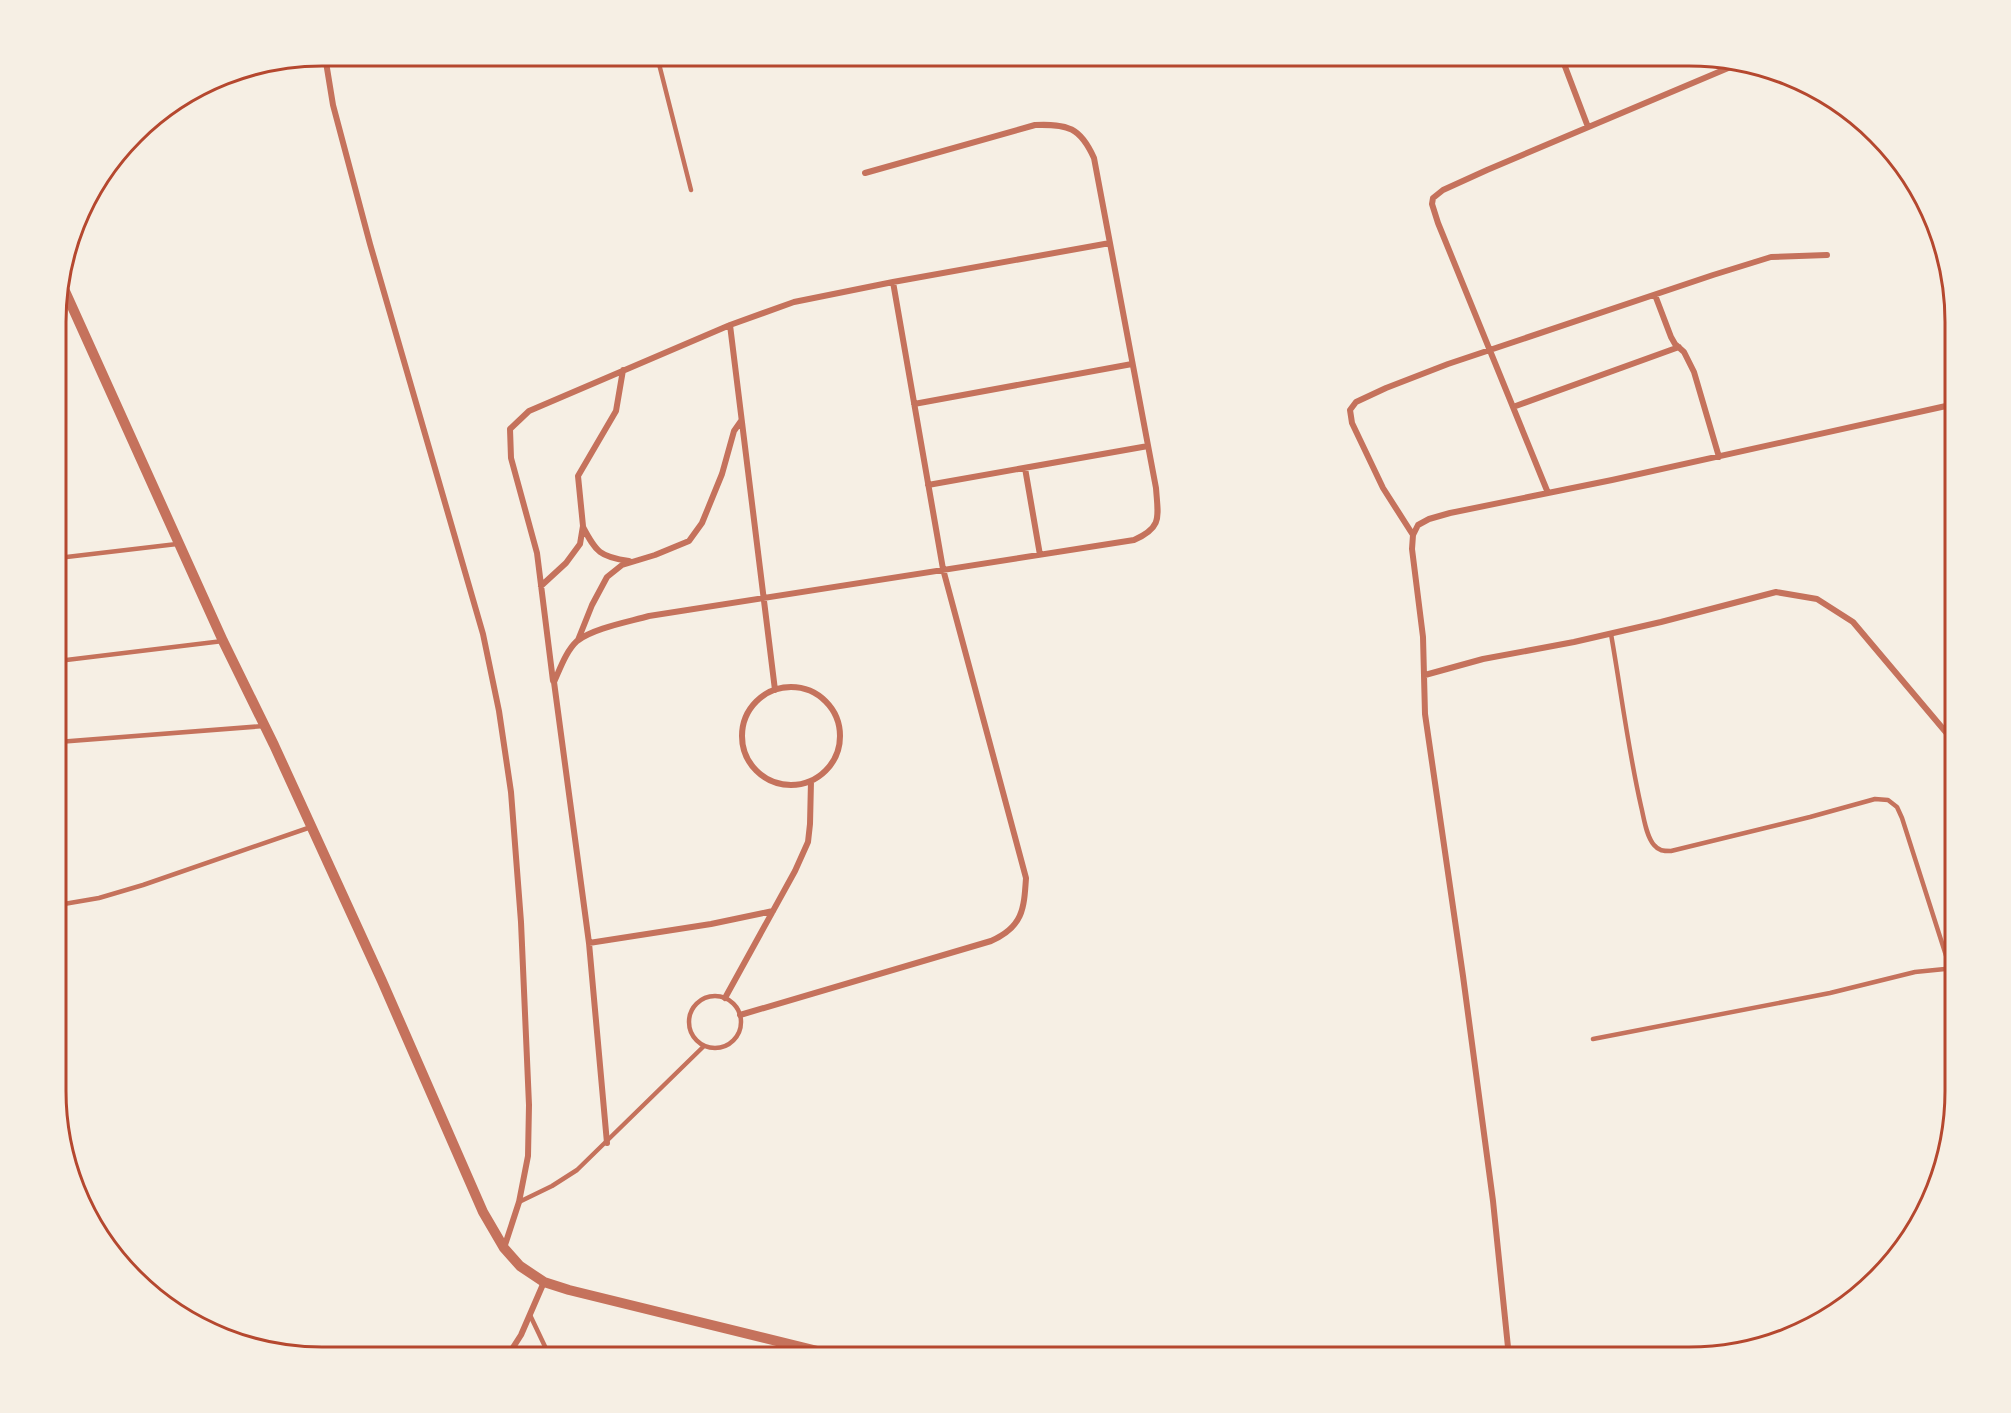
<svg xmlns="http://www.w3.org/2000/svg" width="2011" height="1413" font-family="'Fira Sans',sans-serif">
	<style>
		.lines { fill: none; stroke-linecap: round; stroke-linejoin: round }
		.service { stroke: #c5725c; stroke-width: 4.5 }
		.minor { stroke: #c5725c; stroke-width: 6 }
		.tertiary { stroke: #c5725c; stroke-width: 10 }
		.rim { fill: none; stroke: #b5482f; stroke-width: 3 }
	</style>
	<rect width="100%" height="100%" fill="#f6efe4"/>
	<g class="lines">
		<!-- service -->
		<path class="service" d="M657,56L691,190
			M58,558L177,544
			M1611,634C1621,691 1628,749 1641,806C1644,818 1646,836 1654,845C1659,851 1663,851 1671,851L1810,817L1875,799L1888,800L1897,807L1902,818L1950,968
			M58,661L223,641
			M58,742L264,726
			M58,905L99,898L143,885L311,827
			M689 1022a26 26 0 1 1 52 0a26 26 0 1 1-52 0Z
			M1593,1039L1830,993L1915,972L1955,968
			M519,1202L552,1186L577,1170L704,1046
			M530,1315L550,1357"/>
		<!-- minor -->
		<path class="minor" d="M325,56L333,105L370,244L483,634L499,711L511,792L521,922L529,1105L528,1156L519,1202L504,1248
			M1561,56L1588,127
			M1655,295L1671,337L1675,344L1684,352L1694,372L1719,457
			M730,325L775,690
			M914,404L1132,364
			M1513,407L1679,347
			M1025,468L1040,555
			M928,485L1148,446
			M1548,493L1438,223L1432,204L1433,198L1443,190L1487,170L1740,63
			M583,527C596,552 600,557 629,561
			M1413,535L1383,488L1352,423L1350,410L1356,402L1386,388L1448,364L1713,275L1771,257L1827,255
			M541,586L566,563L580,544L583,526L578,476L616,411L623,370
			M578,640L592,605L607,577L622,565L655,555L689,541L702,523L722,474L734,431L741,421
			M1425,675L1483,659L1574,642L1661,622L1776,592L1817,599L1853,622L1955,743
			M553,681L537,553L511,458L510,429L529,411L730,325L794,302L893,282L1110,243
			M742 736a49 49 0 1 1 98 0a49 49 0 1 1-98 0Z
			M589,943L711,924L773,911
			M725,998L795,871L808,842L810,824L811,781
			M740,1015L991,941C1023,927 1024,909 1026,878L943,569L893,282
			M607,1143L589,943L554,682C560,669 566,651 577,641C594,628 628,622 649,616L1134,540C1163,527 1158,517 1156,488L1094,158C1080,127 1068,124 1035,125L865,173
			M507,1357L521,1335L544,1282
			M1509,1357L1493,1201L1463,976L1425,714L1423,637L1412,549L1413,535L1418,525L1429,519L1450,513L1612,480L1955,404"/>
		<!-- tertiary -->
		<path class="tertiary" d="M60,280L223,641L274,745L382,981L483,1212L504,1248L520,1266L544,1282L569,1290L842,1357"/>
	</g>
	<!-- crop -->
	<path d="M0 0H2011V1413H0ZM322 66H1689A256 256 0 0 1 1945 322V1091A256 256 0 0 1 1689 1347H322A256 256 0 0 1 66 1091V322A256 256 0 0 1 322 66Z" fill="#f6efe4" fill-rule="evenodd"/>
	<path class="rim" d="M322 66H1689A256 256 0 0 1 1945 322V1091A256 256 0 0 1 1689 1347H322A256 256 0 0 1 66 1091V322A256 256 0 0 1 322 66Z"/>
</svg>
